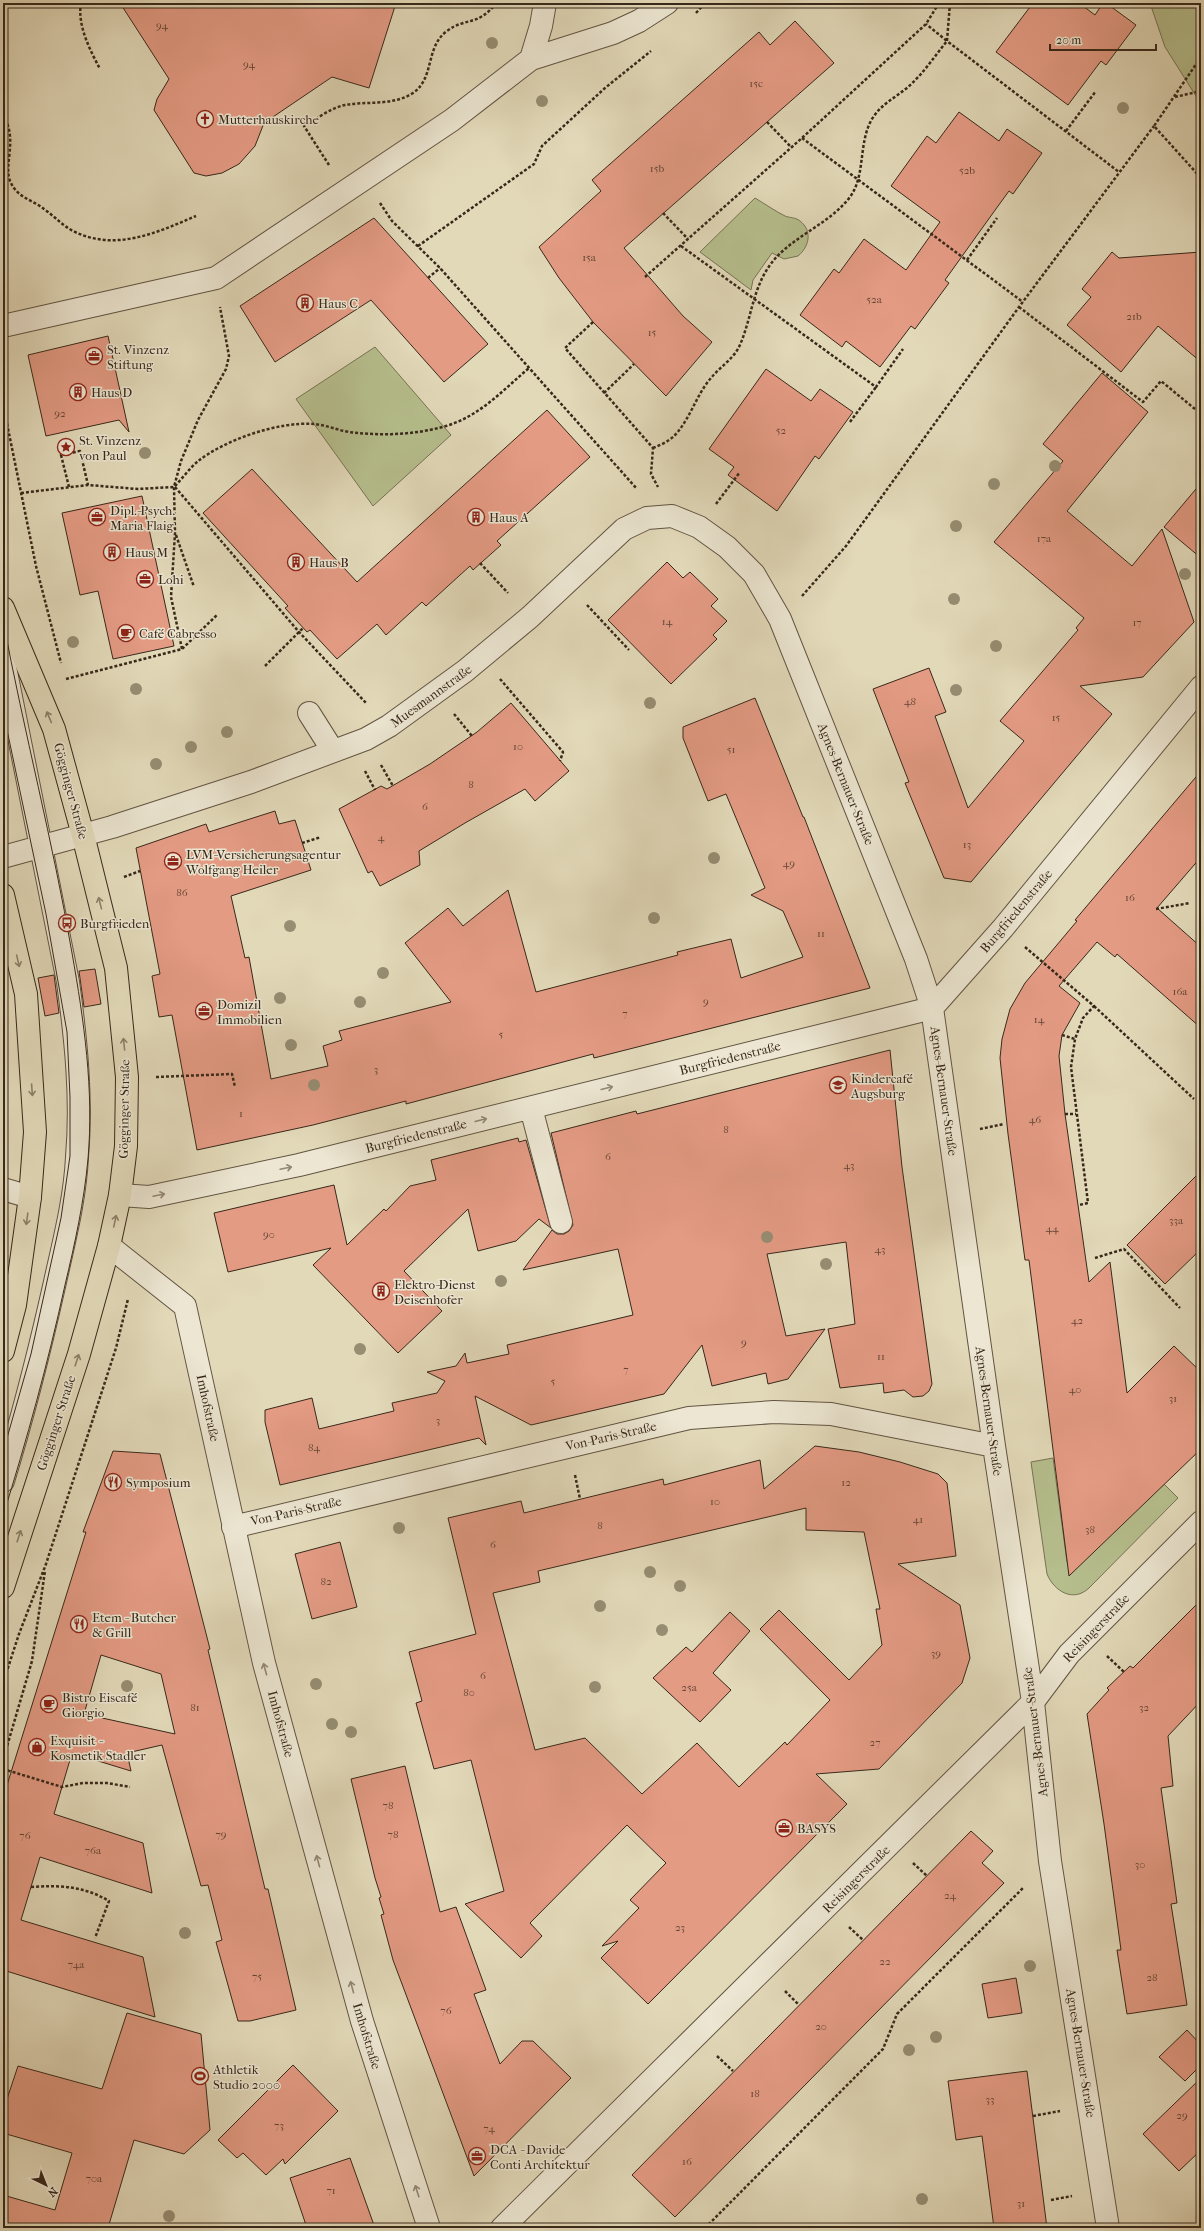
<svg xmlns="http://www.w3.org/2000/svg" width="1204" height="2231" font-family="'IM FELL French Canon',serif">
	<style>
		.green { fill: #b6be8d; stroke: #777354 }
		.building { fill: #e49b84; stroke: #38281a; fill-rule: evenodd }
		.lines { fill: none; stroke-linecap: round; stroke-linejoin: round }
		.minor-casing { stroke: #625442; stroke-width: 24 }
		.major-casing { stroke: #38281a; stroke-width: 24 }
		.path { stroke: #38281a; stroke-width: 2.5; stroke-dasharray: 3 2; stroke-linecap: butt }
		.minor { stroke: #ece6d2; stroke-width: 22 }
		.major { stroke: #e2d9b9; stroke-width: 22 }
		.tram { stroke: #38281a; stroke-width: 1 }
		.tree { fill: #968d72 }
		.oneway { stroke: #8d806a }
		.oneway2 { stroke: #928776 }
		.labels { text-anchor: middle; dominant-baseline: central; stroke-width: 3; stroke-linejoin: round; paint-order: stroke }
		.number-label { font-size: 11px; fill: #634534 }
		.poi-label { font-size: 13px; fill: #38281a; stroke: #ece6d2; text-anchor: start }
		.street-label { font-size: 13px; fill: #38281a; stroke: #ece6d2 }
	</style>
	<rect width="100%" height="100%" fill="#e2d9b9"/>
	<filter id="stains"><feTurbulence type="fractalNoise" baseFrequency=".005" numOctaves="4"/><feColorMatrix values="0 0 0 0 .2 0 0 0 0 .09 0 0 0 0 .02 0 0 0 .5 -.17"/></filter>
	<radialGradient id="worn" r=".72"><stop offset=".6" stop-color="#630" stop-opacity="0"/><stop offset="1" stop-color="#630" stop-opacity=".3"/></radialGradient>
	<!-- green -->
	<path class="green" d="M1150,3H1201V104L1165,47Z
		M755,198C765,204 775,211 785,216C790,218 795,217 800,221C813,231 809,247 798,256L784,259L772,253L753,280L751,290L700,252Z
		M375,347L451,435L373,506L296,399Z
		M1053,1458L1067,1562L1161,1481L1178,1498L1089,1588C1073,1603 1054,1591 1047,1574L1031,1462Z"/>
	<!-- building -->
	<path class="building" d="M120,3H396L369,88L332,77L264,123L255,146L239,164L222,173L206,176L194,173L154,110L157,99L169,79Z
		M1033,3H1079L1095,15L1103,3H1106L1136,25L1106,65L1101,61L1068,105L996,52Z
		M795,21L834,63L624,248L683,316L712,342L666,396L593,322L559,278L539,247L601,191L592,180L759,32L770,45Z
		M959,112L999,141L1007,129L1042,153L1013,194L1009,191L993,213L945,280L949,283L915,329L911,326L880,367L846,341L842,347L800,315L834,269L839,273L864,239L906,270L940,222L891,186L927,136L936,143Z
		M374,218L488,344L444,382L371,300L275,362L240,306Z
		M1112,252L1119,258L1201,252V362L1158,326L1121,372L1067,325L1091,297L1082,289Z
		M108,336L129,432L119,420L46,436L28,355Z
		M766,369L811,401L820,389L853,412L819,459L815,456L777,511L728,475L734,467L709,449Z
		M1102,373L1148,412L1067,511L1132,566L1162,529L1194,622L1143,677L1080,686L1112,714L971,882L944,878L905,783L909,782L873,689L929,668L946,712L935,716L968,808L1024,741L1000,721L1078,630L1076,628L1084,618L994,542L1063,461L1043,444Z
		M547,410L590,457L497,541L501,545L473,570L470,566L426,606L422,602L386,635L377,624L337,659L310,630L307,632L285,608L288,606L203,513L252,469L357,582Z
		M1201,483V558L1164,527Z
		M142,496L174,646L113,659L98,591L80,595L62,513Z
		M667,562L683,578L690,572L718,599L711,606L727,621L713,635L717,639L671,684L608,620Z
		M755,698L803,817H804L870,988L594,1058L593,1054L406,1104V1101L313,1125L197,1150L172,1015L159,1017L152,976L160,974L136,848L206,824L209,832L275,811L279,824L295,820L311,870L231,896L245,958L249,957L271,1079L328,1066L323,1046L342,1040L339,1031L451,1002L405,943L448,908L463,926L508,890L536,992L678,955L677,952L731,939L741,978L803,957L783,911L751,895L765,888L726,794L708,801L683,738V727Z
		M511,703L569,771L535,801L525,789L465,823L419,851L420,865L380,886L372,871L368,873L339,809L381,786L387,789L430,764L477,732Z
		M1201,771V857L1157,908L1201,947V1028L1117,954L1115,957L1097,942L1059,986L1080,1003L1062,1035L1059,1056L1065,1114L1089,1282L1110,1262L1127,1393L1174,1346L1201,1372V1449L1069,1576L1029,1260H1025L1008,1134L1000,1058L1002,1039L1010,1009L1025,983L1077,921L1075,920Z
		M95,969L101,1004L84,1007L79,971Z
		M54,975L59,1013L45,1016L38,978Z
		M890,1050L902,1167L932,1384L929,1391L923,1396L913,1397L904,1390L884,1393L883,1383L840,1388L828,1329L855,1324L846,1242L767,1254L786,1336L825,1329L788,1379L768,1384L766,1373L712,1386L702,1345L664,1394L531,1425L475,1396L486,1445L479,1438L280,1485L265,1422V1410L312,1398L319,1429L394,1411L392,1403L437,1393L445,1381L427,1372L456,1366L465,1353L467,1363L509,1354L507,1345L633,1315L618,1249L523,1270L552,1230L557,1234H564L569,1231L573,1225L551,1133L636,1111L637,1114Z
		M518,1138L519,1142L526,1140L551,1228L539,1219L516,1241L478,1251L468,1209L404,1271L442,1311L398,1353L313,1265L331,1248L228,1272L214,1213L334,1185L347,1245L384,1209L386,1211L410,1186L436,1180L431,1160Z
		M1201,1171V1249L1165,1284L1127,1245Z
		M815,1446L859,1452L900,1462L938,1474L947,1483L956,1556L898,1564L960,1605L970,1658L962,1683L879,1769L816,1774L847,1804L648,2004L601,1958L618,1941L602,1946L639,1908L630,1900L666,1863L627,1825L530,1923L542,1936L521,1958L465,1904L504,1891L471,1760L434,1769L416,1703L422,1701L409,1652L476,1634L448,1518L521,1501L524,1513L663,1479L664,1485L760,1460L764,1489ZM806,1508V1530L864,1532L880,1609H876L882,1645L849,1680L779,1610L760,1629L830,1700L787,1745L785,1742L739,1787L697,1743L642,1794L585,1738L535,1750L493,1593L540,1582L538,1571Z
		M113,1451L160,1454L210,1649L208,1650L265,1889H268L296,2010L250,2021H238L216,1942L222,1940L208,1885L201,1886L162,1745L127,1753L131,1771L72,1753L54,1814L143,1843L152,1893L40,1857L21,1920L143,1957L155,2017L3,1970V1798L86,1532H83ZM101,1655L161,1674L175,1734L84,1714Z
		M340,1542L357,1607L312,1619L295,1554Z
		M1201,1600V1701L1168,1736L1173,1786L1161,1788L1177,1903L1171,1904L1187,2005L1127,2014L1117,1950H1121L1104,1824L1087,1714L1109,1690L1107,1688L1130,1666L1133,1668Z
		M730,1612L750,1631L713,1673L731,1690L700,1722L653,1678L686,1647L692,1652Z
		M405,1766L440,1912L456,1907L486,1990L474,1994L500,2064L522,2041H533L571,2078L474,2176L393,1960L381,1915L384,1914L379,1898L381,1897L375,1878L351,1779Z
		M971,1831L993,1851L982,1863L1004,1883L675,2217L632,2175Z
		M1016,1978L1022,2013L988,2018L982,1984Z
		M127,2013L201,2034L210,2130L184,2154L134,2140L108,2228H3V2195L55,2210L72,2153L3,2133V2111L18,2066L102,2089Z
		M1187,2030L1201,2045V2065L1185,2081L1159,2057Z
		M293,2065L338,2111L285,2164L283,2159L266,2175L243,2153L237,2158L218,2140Z
		M1027,2071L1047,2228H994L982,2136L956,2140L948,2081Z
		M1201,2078V2150L1179,2171L1143,2134Z
		M350,2158L375,2228H307L290,2178Z"/>
	<g class="lines">
		<!-- minor casing -->
		<g class="minor-casing">
			<path id="minor" d="M531,59L541,26L545,3
				M3,326L216,278L452,120L531,59L613,33L639,21L667,3
				M3,657L68,982C76,1040 82,1099 77,1157C75,1199 64,1241 55,1282C40,1349 23,1416 3,1481
				M309,713L333,751
				M3,857L112,827L251,782L366,739L389,726L465,671L530,617L624,529L647,518L672,516L699,527L727,547L754,574L780,619L916,959L932,1008L994,1446L1033,1702L1050,1861L1108,2228
				M531,1108L561,1222
				M3,1189L30,1197
				M120,1195L149,1197L299,1165L932,1008L1003,928L1201,687
				M109,1246L185,1306L264,1663L362,2021L429,2228
				M233,1527L689,1418L774,1412L831,1414L994,1446
				M502,2228L1033,1702L1069,1654L1201,1522"/>
		</g>
		<!-- major casing -->
		<g class="major-casing">
			<path id="major" d="M3,608L54,729L83,835L116,968L127,1077L126,1146L120,1195L109,1246L79,1354L3,1587
				M3,895L26,994L35,1132L30,1197L15,1305L3,1351"/>
		</g>
		<!-- path -->
		<path class="path" d="M58,3L80,6
			M81,3C77,25 90,50 100,69
			M932,3L936,8
			M950,3L947,41L1119,172
			M696,13L705,3
			M1201,57L1154,126L1201,178
			M1175,97L1201,91
			M3,115C19,140 2,167 11,183C18,198 33,200 44,209C54,216 62,225 73,231C115,252 156,233 196,216
			M767,122L791,147
			M1066,131L1096,91
			M802,138L1023,302
			M329,165L304,126C317,119 330,108 345,105C367,101 393,106 413,93C435,78 425,47 447,31C465,17 478,27 496,3
			M380,203L392,221L440,268L637,489
			M663,213L688,239
			M418,246L534,164L542,146L605,88L651,51
			M681,246L876,387L903,349
			M967,260L997,218
			M645,277L802,138L926,24L939,3
			M428,278L440,268
			M1019,307L1143,402L1161,381L1201,414
			M593,322L565,348L653,448L651,474L658,487
			M604,393L634,364
			M3,404L36,566L61,663
			M850,422L876,387
			M653,448C660,445 668,442 674,436C690,420 696,395 711,378C720,367 733,359 739,347C751,321 752,292 768,268C787,238 828,226 850,197C866,175 858,143 872,119C881,104 895,98 908,87C923,74 934,57 947,41L926,24
			M69,487L61,455L80,451L88,485
			M175,487L299,632L367,704
			M21,493L88,485L138,489L174,487C182,479 189,469 197,462C224,440 279,421 314,424C326,425 337,430 349,432C381,436 415,435 446,426C480,416 503,390 529,368
			M716,504L740,472
			M176,535L194,587
			M480,563L508,593
			M802,596L846,546L1019,307L1154,126
			M587,605L629,650
			M182,649L171,597L175,533L174,487L181,461L198,420L226,369L229,356L220,307
			M265,666L303,628
			M66,679L182,649L218,614
			M500,679L563,752L560,761
			M454,714L472,736
			M381,765L393,786
			M365,771L375,790
			M302,843L321,837
			M124,877L140,871
			M1156,909L1190,903
			M1025,947L1094,1006L1083,1018L1075,1039L1071,1067L1088,1203L1079,1205
			M1094,1006L1194,1099
			M1062,1035L1075,1039
			M156,1077L232,1074L235,1087
			M1065,1114H1076
			M980,1129L1004,1124
			M1095,1258L1124,1249L1180,1308
			M575,1475L580,1499
			M1107,1656L1124,1672
			M3,1683L19,1634L46,1564L116,1348L128,1299
			M3,1760L32,1661L45,1571
			M3,1769L62,1787L83,1783H107L130,1787
			M913,1863L927,1876
			M31,1887C59,1885 84,1886 109,1901L95,1938
			M849,1927L863,1940
			M785,1991L799,2005
			M717,2056L733,2071
			M1033,2116L1060,2111
			M1051,2200L1072,2196
			M705,2228L883,2049L897,2014L1023,1888"/>
		<!-- minor -->
		<use href="#minor" class="minor"/>
		<!-- major -->
		<use href="#major" class="major"/>
		<!-- tram -->
		<path class="tram" d="M3,620C24,732 53,842 72,953C84,1021 94,1090 88,1159C84,1202 75,1243 65,1285C48,1363 27,1439 3,1516
			M3,711L46,914L67,1032L70,1097V1156L61,1218L31,1354L3,1452"/>
	</g>
	<!-- trees -->
	<g class="tree">
		<circle cx="492" cy="43" r="6"/>
		<circle cx="542" cy="101" r="6"/>
		<circle cx="1123" cy="108" r="6"/>
		<circle cx="145" cy="453" r="6"/>
		<circle cx="1055" cy="466" r="6"/>
		<circle cx="994" cy="484" r="6"/>
		<circle cx="956" cy="526" r="6"/>
		<circle cx="1185" cy="574" r="6"/>
		<circle cx="954" cy="599" r="6"/>
		<circle cx="73" cy="642" r="6"/>
		<circle cx="996" cy="646" r="6"/>
		<circle cx="136" cy="689" r="6"/>
		<circle cx="956" cy="690" r="6"/>
		<circle cx="650" cy="703" r="6"/>
		<circle cx="227" cy="732" r="6"/>
		<circle cx="191" cy="747" r="6"/>
		<circle cx="156" cy="764" r="6"/>
		<circle cx="714" cy="858" r="6"/>
		<circle cx="654" cy="918" r="6"/>
		<circle cx="290" cy="926" r="6"/>
		<circle cx="383" cy="973" r="6"/>
		<circle cx="280" cy="998" r="6"/>
		<circle cx="360" cy="1002" r="6"/>
		<circle cx="291" cy="1045" r="6"/>
		<circle cx="314" cy="1085" r="6"/>
		<circle cx="767" cy="1237" r="6"/>
		<circle cx="826" cy="1264" r="6"/>
		<circle cx="501" cy="1281" r="6"/>
		<circle cx="360" cy="1349" r="6"/>
		<circle cx="399" cy="1528" r="6"/>
		<circle cx="650" cy="1572" r="6"/>
		<circle cx="680" cy="1586" r="6"/>
		<circle cx="600" cy="1606" r="6"/>
		<circle cx="662" cy="1630" r="6"/>
		<circle cx="316" cy="1684" r="6"/>
		<circle cx="127" cy="1686" r="6"/>
		<circle cx="595" cy="1687" r="6"/>
		<circle cx="332" cy="1724" r="6"/>
		<circle cx="351" cy="1732" r="6"/>
		<circle cx="185" cy="1933" r="6"/>
		<circle cx="1030" cy="1966" r="6"/>
		<circle cx="936" cy="2037" r="6"/>
		<circle cx="909" cy="2050" r="6"/>
		<circle cx="922" cy="2199" r="6"/>
		<circle cx="169" cy="2216" r="6"/>
	</g>
	<!-- one-way arrows -->
	<defs><path id="oneway-shaft" d="M-6 0H5M1.5-3L5.5 0L1.5 3" fill="none" stroke-width="1.6" stroke-linecap="round" stroke-linejoin="round"/></defs>
	<g class="oneway">
		<use href="#oneway-shaft" transform="translate(49 717) rotate(-113)"/>
		<use href="#oneway-shaft" transform="translate(100 903) rotate(-104)"/>
		<use href="#oneway-shaft" transform="translate(18 961) rotate(77)"/>
		<use href="#oneway-shaft" transform="translate(124 1044) rotate(-96)"/>
		<use href="#oneway-shaft" transform="translate(32 1090) rotate(86)"/>
		<use href="#oneway-shaft" transform="translate(27 1219) rotate(98)"/>
		<use href="#oneway-shaft" transform="translate(115 1221) rotate(-78)"/>
		<use href="#oneway-shaft" transform="translate(77 1360) rotate(-72)"/>
		<use href="#oneway-shaft" transform="translate(19 1536) rotate(-72)"/>
	</g>
	<g class="oneway2">
		<use href="#oneway-shaft" transform="translate(607 1088) rotate(-14)"/>
		<use href="#oneway-shaft" transform="translate(481 1120) rotate(-14)"/>
		<use href="#oneway-shaft" transform="translate(286 1168) rotate(-12)"/>
		<use href="#oneway-shaft" transform="translate(159 1195) rotate(-12)"/>
		<use href="#oneway-shaft" transform="translate(265 1669) rotate(-105)"/>
		<use href="#oneway-shaft" transform="translate(318 1861) rotate(-105)"/>
		<use href="#oneway-shaft" transform="translate(352 1987) rotate(-105)"/>
		<use href="#oneway-shaft" transform="translate(417 2191) rotate(-108)"/>
	</g>
	<!-- icons -->
	<defs>
		<g id="church-ring" transform="scale(0.9)"><circle r="9.5" fill="#ece6d2" stroke="#8f2418" stroke-width="1.5"/><path d="M-1.2-6h2.4v3.5h3.3v2.4h-3.3V6h-2.4V-.1h-3.3v-2.4h3.3Z" fill="#8f2418"/></g>
		<g id="building-ring" transform="scale(0.9)"><circle r="9.5" fill="#ece6d2" stroke="#8f2418" stroke-width="1.5"/><path d="M-4-6H4V6H1V3H-1V6H-4ZM-2.5-4.3h1.7v1.8h-1.7ZM.8-4.3h1.7v1.8H.8ZM-2.5-1h1.7V.8h-1.7ZM.8-1h1.7V.8H.8Z" fill="#8f2418"/></g>
		<g id="office-ring" transform="scale(0.9)"><circle r="9.5" fill="#ece6d2" stroke="#8f2418" stroke-width="1.5"/><path d="M-6-3h4V-5.5h4V-3h4V5H-6ZM-1-4.5V-3h2v-1.5ZM-6 0V1H6V0Z" fill="#8f2418"/></g>
		<g id="sight-ring" transform="scale(0.9)"><circle r="9.5" fill="#ece6d2" stroke="#8f2418" stroke-width="1.5"/><path d="M0-6L1.8-2.2L6-1.7L2.9 1.2L3.7 5.4L0 3.3L-3.7 5.4L-2.9 1.2L-6-1.7L-1.8-2.2Z" fill="#8f2418"/></g>
		<g id="cafe-ring" transform="scale(0.9)"><circle r="9.5" fill="#ece6d2" stroke="#8f2418" stroke-width="1.5"/><path d="M-5.5-4.5H6V0H3Q3 3.5 0 3.5H-2.5Q-5.5 3.5-5.5 0ZM3-3.2v2h1.7v-2ZM-6 4.5H4V6H-6Z" fill="#8f2418"/></g>
		<g id="bus-ring" transform="scale(0.9)"><circle r="9.5" fill="#ece6d2" stroke="#8f2418" stroke-width="1.5"/><path d="M-5-6H5V4H4V6H2V4H-2V6H-4V4H-5ZM-3.5-4V0h7V-4ZM-3.5 1.2v1.5H-2V1.2ZM2 1.2v1.5H3.5V1.2Z" fill="#8f2418"/></g>
		<g id="school-ring" transform="scale(0.9)"><circle r="9.5" fill="#ece6d2" stroke="#8f2418" stroke-width="1.5"/><path d="M0-5L7-2L0 1L-7-2ZM-4 1L0 2.5L4 1V4Q0 6-4 4Z" fill="#8f2418"/></g>
		<g id="restaurant-ring" transform="scale(0.9)"><circle r="9.5" fill="#ece6d2" stroke="#8f2418" stroke-width="1.5"/><path d="M-5-6h1v4h1v-4h1v4h1v-4h1v5L-1.5 .5V6h-2V.5L-5-1ZM5-6V6H3V1.5H1.5Q1.5-4 5-6Z" fill="#8f2418"/></g>
		<g id="shop-ring" transform="scale(0.9)"><circle r="9.5" fill="#ece6d2" stroke="#8f2418" stroke-width="1.5"/><path d="M-5-2.5h2.3a2.7 3.5 0 0 1 5.4 0H5L5.5 6h-11ZM-1.5-2.5h3a1.5 2.3 0 0 0-3 0Z" fill="#8f2418"/></g>
		<g id="stadium-ring" transform="scale(0.9)"><circle r="9.5" fill="#ece6d2" stroke="#8f2418" stroke-width="1.5"/><path d="M0-5a6.5 5 0 1 0 0 10a6.5 5 0 1 0 0-10ZM-3.5-1.8h7v3.6h-7Z" fill="#8f2418"/></g>
	</defs>
	<g fill-rule="evenodd">
		<use href="#church-ring" x="205" y="119"/>
		<use href="#building-ring" x="305" y="303"/>
		<use href="#office-ring" x="94" y="356"/>
		<use href="#building-ring" x="78" y="392"/>
		<use href="#sight-ring" x="66" y="447"/>
		<use href="#office-ring" x="97" y="517"/>
		<use href="#building-ring" x="476" y="517"/>
		<use href="#building-ring" x="112" y="552"/>
		<use href="#building-ring" x="296" y="562"/>
		<use href="#office-ring" x="145" y="579"/>
		<use href="#cafe-ring" x="126" y="633"/>
		<use href="#office-ring" x="173" y="861"/>
		<use href="#bus-ring" x="67" y="923"/>
		<use href="#office-ring" x="204" y="1011"/>
		<use href="#school-ring" x="838" y="1085"/>
		<use href="#building-ring" x="381" y="1291"/>
		<use href="#restaurant-ring" x="113" y="1482"/>
		<use href="#restaurant-ring" x="79" y="1624"/>
		<use href="#cafe-ring" x="49" y="1704"/>
		<use href="#shop-ring" x="37" y="1747"/>
		<use href="#office-ring" x="784" y="1828"/>
		<use href="#stadium-ring" x="200" y="2076"/>
		<use href="#office-ring" x="477" y="2156"/>
	</g>
	<g class="labels">
		<!-- number labels -->
		<g class="number-label">
			<text x="162" y="25">94</text>
			<text x="249" y="64">94</text>
			<text x="756" y="83">15c</text>
			<text x="657" y="168">15b</text>
			<text x="967" y="170">52b</text>
			<text x="589" y="257">15a</text>
			<text x="874" y="299">52a</text>
			<text x="1134" y="316">21b</text>
			<text x="652" y="332">15</text>
			<text x="60" y="413">92</text>
			<text x="781" y="430">52</text>
			<text x="1044" y="538">17a</text>
			<text x="667" y="621">14</text>
			<text x="1137" y="622">17</text>
			<text x="910" y="701">48</text>
			<text x="1056" y="717">15</text>
			<text x="518" y="746">10</text>
			<text x="731" y="749">51</text>
			<text x="471" y="784">8</text>
			<text x="425" y="806">6</text>
			<text x="381" y="837">4</text>
			<text x="967" y="844">13</text>
			<text x="789" y="863">49</text>
			<text x="182" y="892">86</text>
			<text x="1130" y="897">16</text>
			<text x="821" y="933">11</text>
			<text x="1180" y="991">16a</text>
			<text x="706" y="1001">9</text>
			<text x="625" y="1013">7</text>
			<text x="1039" y="1019">14</text>
			<text x="501" y="1034">5</text>
			<text x="376" y="1069">3</text>
			<text x="241" y="1113">1</text>
			<text x="1035" y="1119">46</text>
			<text x="726" y="1129">8</text>
			<text x="608" y="1156">6</text>
			<text x="849" y="1165">43</text>
			<text x="1176" y="1220">33a</text>
			<text x="1052" y="1228">44</text>
			<text x="269" y="1234">90</text>
			<text x="880" y="1249">43</text>
			<text x="1077" y="1320">42</text>
			<text x="744" y="1342">9</text>
			<text x="881" y="1356">11</text>
			<text x="626" y="1369">7</text>
			<text x="553" y="1381">5</text>
			<text x="1075" y="1389">40</text>
			<text x="1173" y="1398">31</text>
			<text x="438" y="1420">3</text>
			<text x="314" y="1447">84</text>
			<text x="846" y="1482">12</text>
			<text x="715" y="1501">10</text>
			<text x="918" y="1519">41</text>
			<text x="600" y="1525">8</text>
			<text x="1090" y="1529">38</text>
			<text x="493" y="1544">6</text>
			<text x="326" y="1581">82</text>
			<text x="936" y="1653">39</text>
			<text x="483" y="1675">6</text>
			<text x="689" y="1687">25a</text>
			<text x="469" y="1692">80</text>
			<text x="195" y="1707">81</text>
			<text x="1144" y="1707">32</text>
			<text x="875" y="1742">27</text>
			<text x="388" y="1805">78</text>
			<text x="221" y="1834">79</text>
			<text x="393" y="1834">78</text>
			<text x="25" y="1835">76</text>
			<text x="93" y="1850">76a</text>
			<text x="1140" y="1864">30</text>
			<text x="950" y="1895">24</text>
			<text x="680" y="1927">23</text>
			<text x="885" y="1961">22</text>
			<text x="76" y="1964">74a</text>
			<text x="257" y="1976">75</text>
			<text x="1152" y="1977">28</text>
			<text x="446" y="2010">76</text>
			<text x="821" y="2026">20</text>
			<text x="755" y="2093">18</text>
			<text x="990" y="2099">33</text>
			<text x="1182" y="2115">29</text>
			<text x="279" y="2125">73</text>
			<text x="489" y="2128">74</text>
			<text x="687" y="2161">16</text>
			<text x="94" y="2178">70a</text>
			<text x="331" y="2190">71</text>
			<text x="1021" y="2203">31</text>
		</g>
		<!-- poi labels -->
		<g class="poi-label">
			<text x="218" y="119">Mutterhauskirche</text>
			<text x="318" y="303">Haus C</text>
			<text x="107" y="349">St. Vinzenz<tspan x="107" dy="15">Stiftung</tspan></text>
			<text x="91" y="392">Haus D</text>
			<text x="79" y="440">St. Vinzenz<tspan x="79" dy="15">von Paul</tspan></text>
			<text x="110" y="510">Dipl.-Psych.<tspan x="110" dy="15">Maria Flaig</tspan></text>
			<text x="489" y="517">Haus A</text>
			<text x="125" y="552">Haus M</text>
			<text x="309" y="562">Haus B</text>
			<text x="158" y="579">Lohi</text>
			<text x="139" y="633">Café Cabresso</text>
			<text x="186" y="854">LVM-Versicherungsagentur<tspan x="186" dy="15">Wolfgang Heiler</tspan></text>
			<text x="80" y="923">Burgfrieden</text>
			<text x="217" y="1004">Domizil<tspan x="217" dy="15">Immobilien</tspan></text>
			<text x="851" y="1078">Kindercafé<tspan x="851" dy="15">Augsburg</tspan></text>
			<text x="394" y="1284">Elektro-Dienst<tspan x="394" dy="15">Deisenhofer</tspan></text>
			<text x="126" y="1482">Symposium</text>
			<text x="92" y="1617">Etem - Butcher<tspan x="92" dy="15">&amp; Grill</tspan></text>
			<text x="62" y="1697">Bistro Eiscafé<tspan x="62" dy="15">Giorgio</tspan></text>
			<text x="50" y="1740">Exquisit -<tspan x="50" dy="15">Kosmetik Stadler</tspan></text>
			<text x="797" y="1828">BASYS</text>
			<text x="213" y="2069">Athletik<tspan x="213" dy="15">Studio 2000</tspan></text>
			<text x="490" y="2149">DCA - Davide<tspan x="490" dy="15">Conti Architektur</tspan></text>
		</g>
		<!-- street labels -->
		<g class="street-label">
			<text transform="translate(431 696) rotate(-36)">Muesmannstraße</text>
			<text transform="translate(846 784) rotate(68)">Agnes-Bernauer-Straße</text>
			<text transform="translate(71 791) rotate(75)">Gögginger Straße</text>
			<text transform="translate(1016 911) rotate(-50)">Burgfriedenstraße</text>
			<text transform="translate(730 1058) rotate(-14)">Burgfriedenstraße</text>
			<text transform="translate(944 1091) rotate(82)">Agnes-Bernauer-Straße</text>
			<text transform="translate(124 1109) rotate(-89)">Gögginger Straße</text>
			<text transform="translate(416 1136) rotate(-14)">Burgfriedenstraße</text>
			<text transform="translate(208 1408) rotate(78)">Imhofstraße</text>
			<text transform="translate(989 1411) rotate(82)">Agnes-Bernauer-Straße</text>
			<text transform="translate(56 1423) rotate(-72)">Gögginger Straße</text>
			<text transform="translate(611 1436) rotate(-13)">Von-Paris-Straße</text>
			<text transform="translate(296 1511) rotate(-13)">Von-Paris-Straße</text>
			<text transform="translate(1096 1628) rotate(-46)">Reisingerstraße</text>
			<text transform="translate(281 1724) rotate(75)">Imhofstraße</text>
			<text transform="translate(1035 1732) rotate(-97)">Agnes-Bernauer-Straße</text>
			<text transform="translate(856 1879) rotate(-45)">Reisingerstraße</text>
			<text transform="translate(367 2036) rotate(73)">Imhofstraße</text>
			<text transform="translate(1081 2053) rotate(81)">Agnes-Bernauer-Straße</text>
		</g>
	</g>
	<!-- margin -->
	<rect width="1204" height="2231" fill="none" stroke="#e2d9b9" stroke-width="16"/>
	<rect x="4" y="4" width="1196" height="2223" fill="none" stroke="#38281a" stroke-width="2"/>
	<rect x="8" y="8" width="1188" height="2215" fill="none" stroke="#38281a"/>
	<!-- north arrow -->
	<g transform="translate(46 2185) rotate(137)" stroke="#ece6d2" stroke-width="3" paint-order="stroke">
	<path d="M0-3L7 15L0 10L-7 15Z" fill="#38281a"/>
	<text y="-6" font-size="11" font-weight="bold" text-anchor="middle" fill="#38281a">N</text>
	</g>
	<!-- scale -->
	<path d="M1050 44v6h106v-6" fill="none" stroke="#38281a" stroke-width="2"/>
	<text x="1056" y="44" font-size="12" fill="#38281a" stroke="#ece6d2" stroke-width="3" paint-order="stroke">20 m</text>
	<rect width="100%" height="100%" filter="url(#stains)"/>
	<rect width="100%" height="100%" fill="url(#worn)"/>
</svg>
